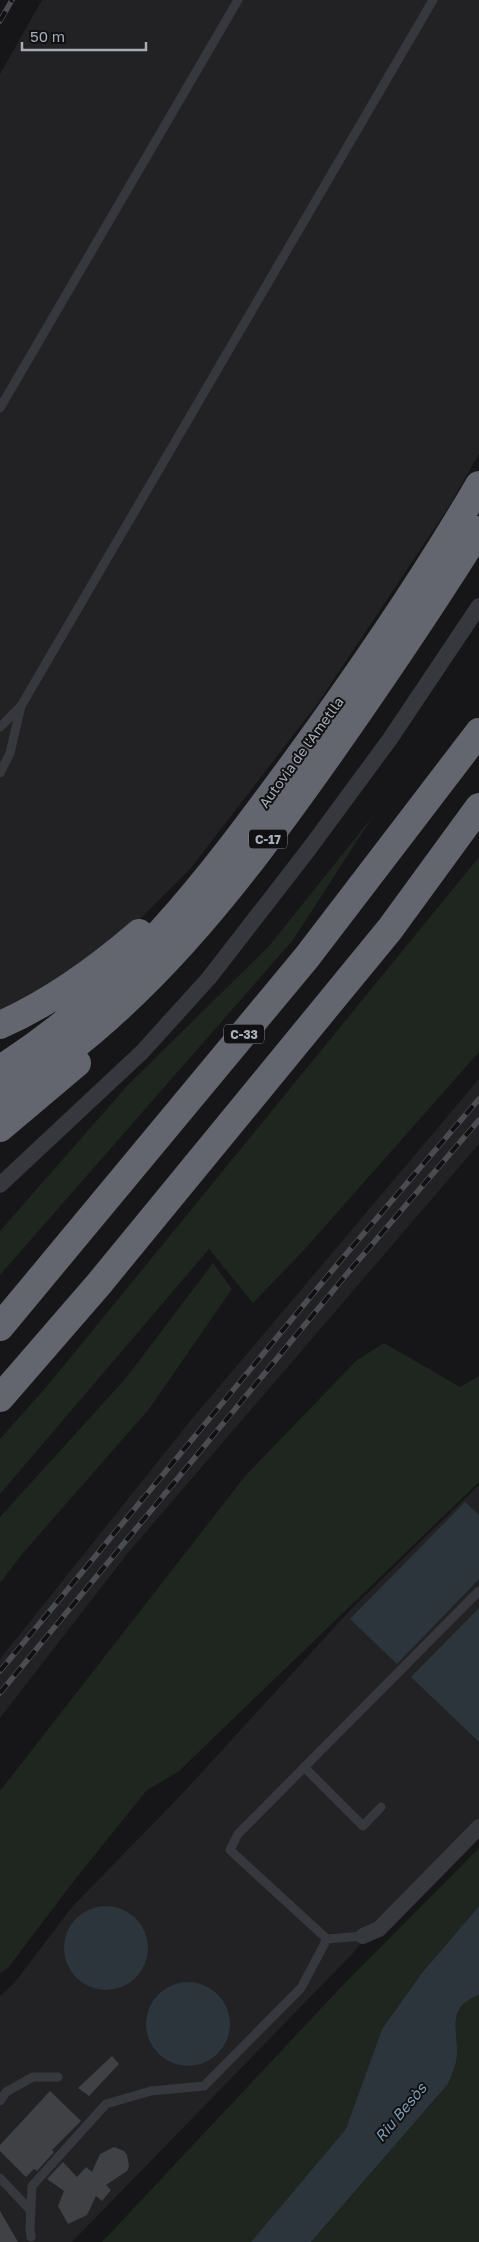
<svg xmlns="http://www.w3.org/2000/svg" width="479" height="2242" font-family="'Golos Text',sans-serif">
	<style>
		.built { fill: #222225 }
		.green { fill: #1e261f }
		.water { fill: #2c353c }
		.building { fill: #404145 }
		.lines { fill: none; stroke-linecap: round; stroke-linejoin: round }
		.service { stroke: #37383d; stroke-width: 9 }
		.minor { stroke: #37383d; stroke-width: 16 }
		.motorway { stroke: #63666e; stroke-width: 28 }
		.rail-casing { stroke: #4a4c52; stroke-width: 5.5 }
		.rail { stroke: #111113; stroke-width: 4; stroke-dasharray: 11; stroke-linecap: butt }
		.labels { text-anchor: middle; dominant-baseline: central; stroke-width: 4; stroke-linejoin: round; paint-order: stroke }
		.shield { fill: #111113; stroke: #7b7e86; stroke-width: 1 }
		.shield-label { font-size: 12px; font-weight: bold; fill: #a8adb8 }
		.street-label { font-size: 14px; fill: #a8adb8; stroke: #111113 }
		.water-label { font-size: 15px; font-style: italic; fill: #7f9bb3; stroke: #111113 }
	</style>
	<rect width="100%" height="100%" fill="#161618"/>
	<!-- built -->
	<path class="built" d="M42,0H479V454L448,508L318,703L191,868L135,924L57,982L0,1011V74Z
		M479,1079V1144L128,1553L0,1718V1659L191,1420Z
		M479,1485V1818L380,1920L353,1953L72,2242H0V1996L15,1982L72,1907L182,1794L352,1608Z"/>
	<!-- green -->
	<path class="green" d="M373,816L293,940L0,1275V1231L127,1086L269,946Z
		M479,857V1052L304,1250L253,1303L209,1249L0,1494V1439L48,1385Z
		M213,1263L232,1289L149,1409L23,1553L0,1583V1517L126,1378Z
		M384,1343L460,1387L479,1376V1482L178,1772L147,1790L73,1882L8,1968L0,1973V1791L246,1475L357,1360Z
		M479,1848V1906L421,1974L382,2029L347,2129L251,2242H102L343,1985Z
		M479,1995V2242H311L448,2084C452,2074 457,2065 457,2054C458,2027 446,2008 479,1995Z"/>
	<!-- water -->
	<path class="water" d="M465,1502L479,1515V1579L397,1664L350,1619Z
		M479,1608V1742L411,1677Z
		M479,1906V1995C446,2008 458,2027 457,2054C457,2064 452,2074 448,2084L311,2242H251L346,2129L382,2029L421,1974Z
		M64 1948a42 42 0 1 1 84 0a42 42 0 1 1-84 0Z
		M146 2024a42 42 0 1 1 84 0a42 42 0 1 1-84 0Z"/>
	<!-- building -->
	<path class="building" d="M112,2056L119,2064L89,2096L78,2088Z
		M50,2091L81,2121L52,2150L54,2152L37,2171L34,2169L26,2177L0,2151V2145Z
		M114,2147L124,2151L127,2155L129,2166L127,2171L106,2185L111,2190L102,2201L96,2196L87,2215L68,2224L58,2206L64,2191L47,2179L63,2162L77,2177L86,2167L92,2172L100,2154Z
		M0,2211L18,2242H0Z"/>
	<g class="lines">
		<!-- service -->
		<path class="service" d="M0,408L238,0
			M0,727L21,706L433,0
			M0,773L10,753L21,706
			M304,1767L363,1826L381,1807
			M363,1936L327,1939L230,1850L238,1834L479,1591
			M0,2101L6,2092L33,2077H58
			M0,2178L31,2211
			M31,2237L30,2227L32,2186L106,2104L151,2091L204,2086L301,1988L327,1939"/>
		<!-- minor -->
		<path class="minor" d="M0,1185L142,1052L209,978L309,849L390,739L479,606
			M363,1936L379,1929L479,1827"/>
		<!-- motorway -->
		<path class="motorway" d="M0,1025C52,1002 96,970 139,933
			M0,1069C127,989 207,882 295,762C360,673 423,581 479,485
			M0,1098C138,1015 236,886 328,756C380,682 431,607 479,530
			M0,1128L77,1063
			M0,1327L307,957L479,732
			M0,1398L98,1285L390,929L479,807"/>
		<!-- rail casing -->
		<g class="rail-casing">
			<path id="rail" d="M0,21L12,0
				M0,1671L341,1260L479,1099
				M0,1693L351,1269L479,1120"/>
		</g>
		<!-- rail -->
		<use href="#rail" class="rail"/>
	</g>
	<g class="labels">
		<!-- shield labels -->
		<g class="shield">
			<rect x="249" y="829.5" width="38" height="19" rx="4"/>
			<rect x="224" y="1024.5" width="40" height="19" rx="4"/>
		</g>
		<g class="shield-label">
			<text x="268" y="839">C-17</text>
			<text x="244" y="1034">C-33</text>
		</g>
		<!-- street labels -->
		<g class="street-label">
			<text transform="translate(301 752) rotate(-54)">Autovia de l'Ametlla</text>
		</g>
		<!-- water labels -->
		<g class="water-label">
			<text transform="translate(400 2112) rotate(-50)">Riu Besòs</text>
		</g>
	</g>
	<!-- scale -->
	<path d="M22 42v8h124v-8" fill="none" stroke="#a8adb8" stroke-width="2.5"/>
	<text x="30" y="42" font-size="15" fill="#a8adb8" stroke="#111113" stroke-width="4" paint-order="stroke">50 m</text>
</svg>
